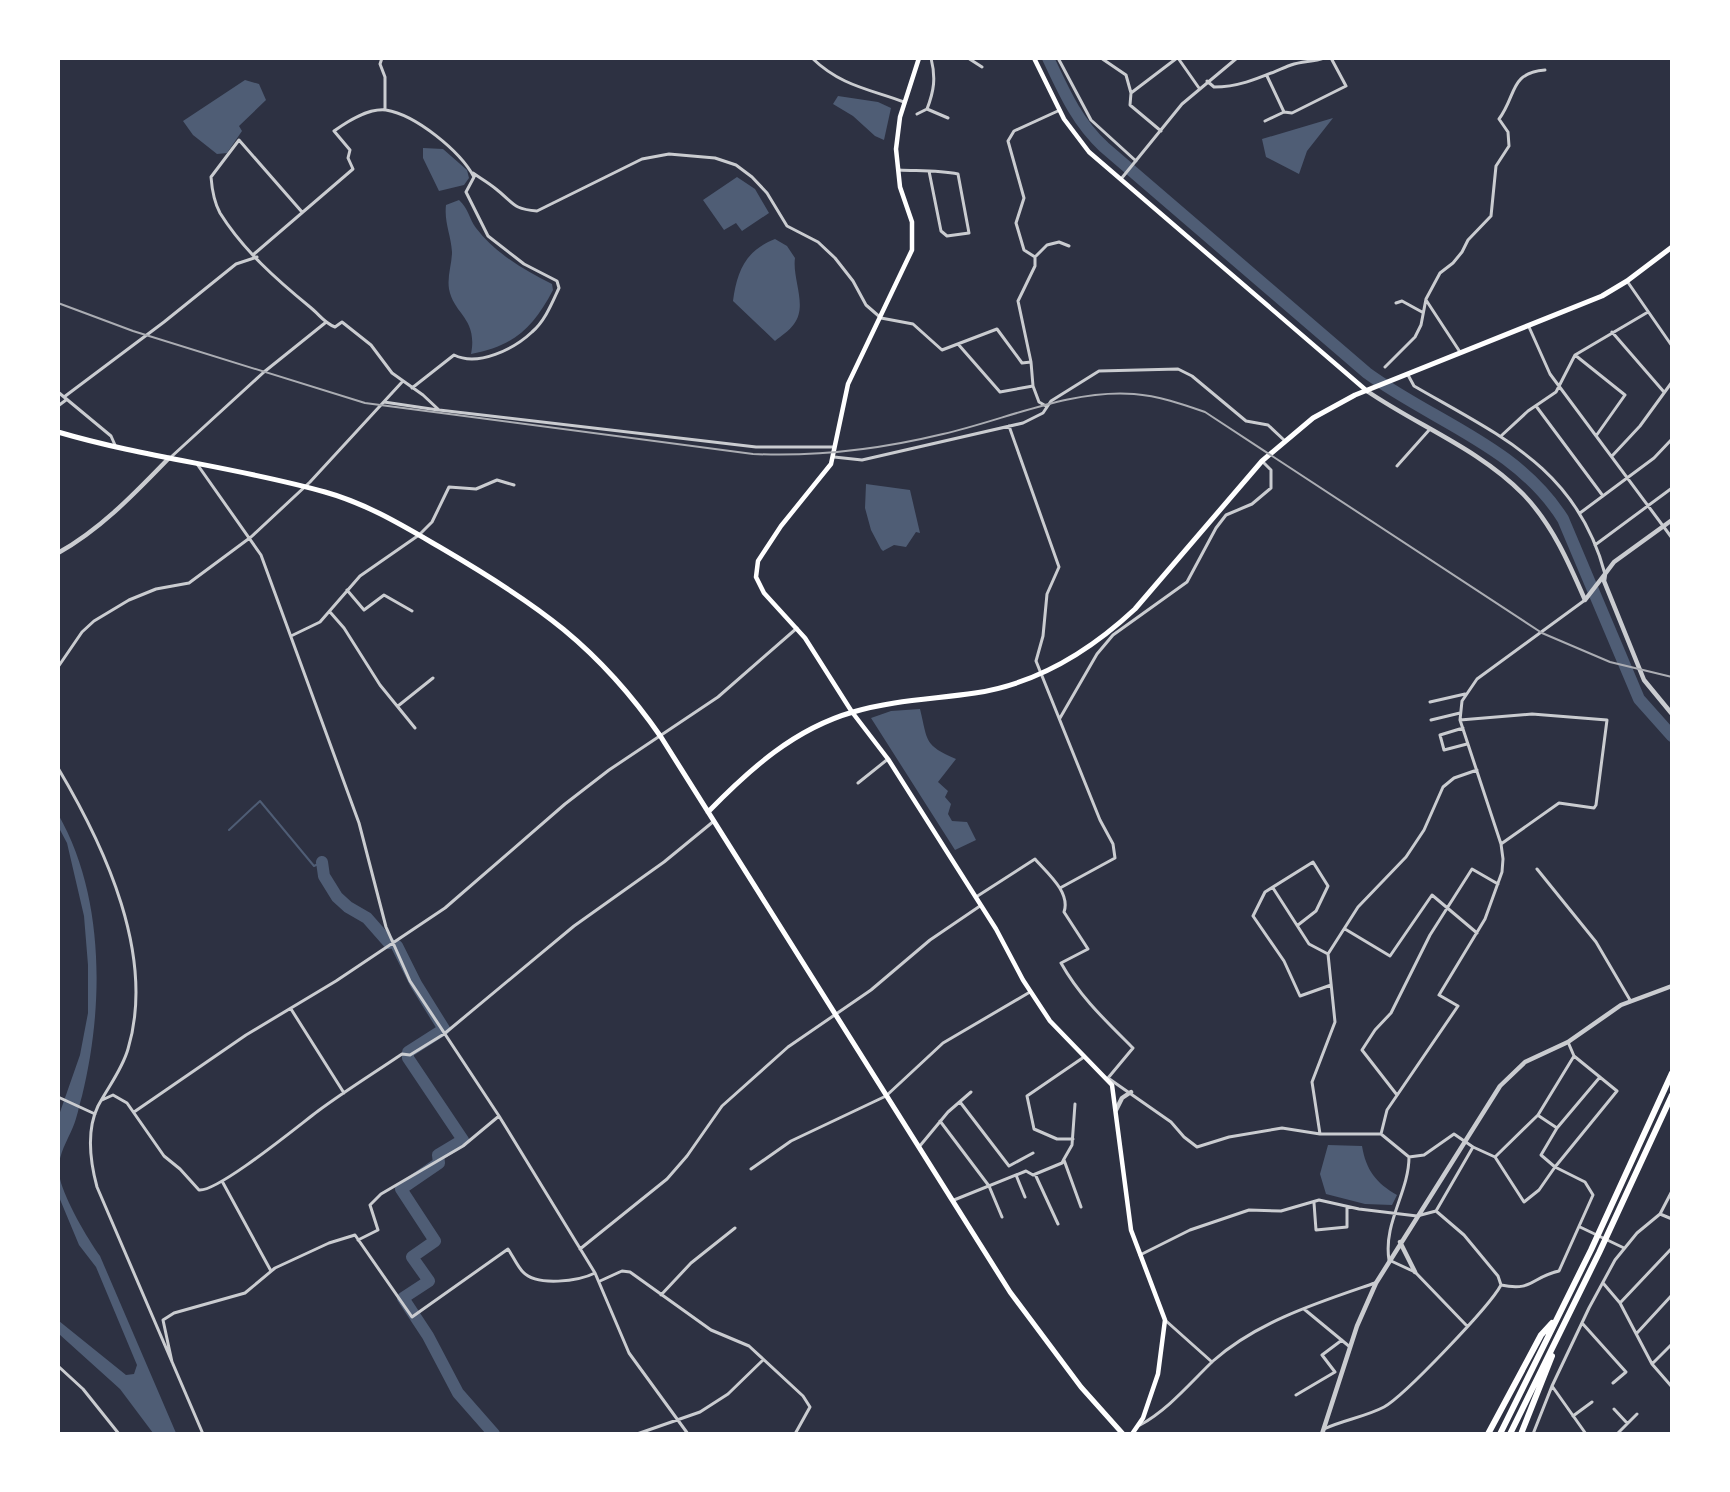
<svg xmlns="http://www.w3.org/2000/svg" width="1730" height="1492" font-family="Lora,serif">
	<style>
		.water { fill: #4f5d75 }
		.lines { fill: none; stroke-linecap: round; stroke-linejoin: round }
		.stream { stroke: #4f5d75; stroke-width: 2 }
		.river { stroke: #4f5d75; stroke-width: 12 }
		.minor { stroke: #caccd0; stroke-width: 3 }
		.tertiary { stroke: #caccd0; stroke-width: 4.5 }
		.secondary { stroke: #fff; stroke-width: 4.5 }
		.primary { stroke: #fff; stroke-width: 5 }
		.motorway { stroke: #fff; stroke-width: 6 }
		.rail { stroke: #abadb3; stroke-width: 2 }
	</style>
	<rect width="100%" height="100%" fill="#2d3142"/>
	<!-- water -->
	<path class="water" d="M245,80L259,84L266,100L239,126L242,131L227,153L217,154L193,135L183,121Z
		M838,96L878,102L891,108L884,140L875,136L853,116L833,104Z
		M1333,118L1307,151L1299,174L1266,157L1262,139Z
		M423,148L443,149L467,170L469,178L464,185L439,191L423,158Z
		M737,177L755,189L769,213L742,231L736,223L724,230L703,200Z
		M459,200C469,209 469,219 476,228C495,253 524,270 552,284L553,290C533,328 514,346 471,354C478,318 454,315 449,289C447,276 452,264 452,252C451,235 444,222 446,205Z
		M775,239L787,246L795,258C792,279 808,306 794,324C789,331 781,336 775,341L733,301C737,271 746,250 775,239Z
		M866,484L910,490L920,533L916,532L906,547L894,545L883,551L881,549L871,530L865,508Z
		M920,709C928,742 924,745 956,759L938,782L948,791L945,797L951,804L948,814L952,821L967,822L976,840L955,850L871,718L891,711Z
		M58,814C105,896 104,1007 82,1096C79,1106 77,1118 73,1127C66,1144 55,1159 60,1179C65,1200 87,1238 100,1256L176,1433H153L120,1389L59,1334V1321L126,1375L134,1374L137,1365L96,1267L79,1245L59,1197V1115L80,1055L88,1013V965L84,916L67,843L59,828Z
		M1328,1145L1362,1146C1366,1170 1376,1183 1397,1195L1392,1205L1365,1204L1326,1194L1320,1174Z"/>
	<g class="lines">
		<!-- stream -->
		<path class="stream" d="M229,830L260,801L314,866L322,862"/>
		<!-- river -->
		<path class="river" d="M1048,58C1064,92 1077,122 1104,147L1367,373C1434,422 1517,446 1563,519L1639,699L1672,736
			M322,862L324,876L337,897L348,907L367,918L389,943
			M397,946L416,984L444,1029L408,1052V1058L463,1140L438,1155L439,1163L401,1189L435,1241L412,1257L429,1281L403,1298L428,1336L458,1393L494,1434"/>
		<!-- minor -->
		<path class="minor" d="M382,58L380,64L385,77V110
			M812,58C841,86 869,89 904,102
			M931,58C936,78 934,91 927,109L948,118
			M968,58L982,67
			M1058,58L1091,120L1136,161
			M1101,58L1126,75L1131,93
			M1178,58L1199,88
			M1267,76L1284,112L1292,113L1346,86L1331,58
			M1207,81L1214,87C1243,87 1265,75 1291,65C1302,61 1313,62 1324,58
			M917,114L927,109
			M1265,121L1284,112
			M1161,131L1130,105L1131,93L1177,58
			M899,170C919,171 939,170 958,174L969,233L947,236L941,231L929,171
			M473,173C480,178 489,183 496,189C514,203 512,209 537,211L642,159L669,154L715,158L736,165L752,177L767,193L787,226L818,242L835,258L853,281L866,305L881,318L913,324L942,350L997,329L1022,363L1031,362
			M1121,179L1182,104L1237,58
			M302,212L239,140L211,177C212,190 214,202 220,213C243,250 277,280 310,307C319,314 324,323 335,327L342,322L371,345L392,373L423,395L439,410L756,447H834
			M254,254L353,169L348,158L350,150L334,131C348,121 368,108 386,110C416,115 460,151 474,177L466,192L488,236L524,264L557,281L559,288C552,303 545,321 532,332C514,349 478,367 454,355L412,388
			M1035,257L1047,245L1059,242L1069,246
			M1627,281L1672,346
			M1426,300L1460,352
			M1396,303L1402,301L1422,312
			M1529,327L1550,374L1672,538
			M1612,332L1664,392
			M958,344L1000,392L1033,386
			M1575,355L1625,395L1596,436
			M1385,367L1415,337L1421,325L1426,299L1440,273L1453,263L1462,252L1468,240L1491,216L1496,166L1509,146L1508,132L1499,119C1517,95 1509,73 1545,70
			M1408,375L1414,386C1500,436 1577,468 1605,574
			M58,392L111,436L115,445
			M64,397L164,322L236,264L257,257
			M384,402L438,410
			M58,406L66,400
			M1046,406L1039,402L1033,386L1031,362L1018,301L1035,266V257L1024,250L1016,223L1024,198L1008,141L1014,131L1060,110
			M1536,406L1603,496
			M1009,426L1059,567L1047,594L1043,636L1036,661L1100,820L1113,844L1115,858L1060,888
			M1501,436L1528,411L1556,392L1575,355L1648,312
			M1612,456L1640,426L1672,382
			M171,457L264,372L325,323
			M834,457L862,460L1023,423L1043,413L1051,401L1099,371L1178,369L1192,376L1246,421L1268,425L1284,440
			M197,464L261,555L359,823L386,927L410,981L499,1116L595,1273L629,1353L688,1434
			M1397,466L1430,429
			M1580,513L1654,458L1672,439
			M1595,545L1672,488
			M347,590L364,610L384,595L412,611
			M330,612L344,628L380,685L415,728
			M291,636L320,622L360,576L419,535L432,522L449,487L476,489L497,480L514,485
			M58,667L82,632L94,621L129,600L156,589L189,583L251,537L310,482L403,381
			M1430,702L1465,694
			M398,706L433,678
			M1060,718L1097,654L1113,635L1187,582L1216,528L1226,515L1252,504L1271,488V470L1262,461
			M1431,720L1460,713
			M1460,720L1532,714L1607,720L1596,805L1594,808L1559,803L1501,844
			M1463,728L1440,735L1444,750L1467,744
			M58,768C105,847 156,956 128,1049C122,1070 108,1087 98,1106C86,1131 90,1161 97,1187L203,1434
			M858,783L888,759
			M1537,869L1596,942L1630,1000
			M1273,888L1309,944L1328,954
			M976,897L1035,859C1046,872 1071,892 1064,912L1088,949L1061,963C1080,997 1106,1021 1133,1048L1108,1078L1171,1122L1184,1137L1197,1147L1229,1137L1282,1128L1320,1134H1381L1409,1157L1424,1155L1454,1134L1473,1147
			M1298,925L1316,911L1328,886L1313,862L1265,892L1253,916L1284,961L1300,996L1331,985
			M1345,929L1390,956L1432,895L1477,933
			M291,1009L344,1093
			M1568,1042L1574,1056L1617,1091L1555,1167L1541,1155L1557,1128L1600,1077
			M1397,1095L1362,1050L1375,1030L1391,1013L1430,935L1472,869L1498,884
			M58,1097L95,1114
			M102,1100L113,1095L127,1103L164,1156L180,1169L199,1190C218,1192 298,1126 318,1111C345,1091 374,1073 402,1054L410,1055L444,1034L574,926L664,862L714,821
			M960,1102L1009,1166L1033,1153
			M134,1112L246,1035L336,981L445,908L565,804L609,770L718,697L797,628
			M1539,1116L1557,1128
			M940,1121L989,1186L1002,1217
			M1320,1134L1312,1082L1335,1022L1328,954L1358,907L1406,857L1424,830L1443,787L1454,778L1477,770
			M1381,1134L1387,1110L1458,1006L1439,995L1485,919L1502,872L1503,859L1501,844L1460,720L1462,701L1477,679L1585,600
			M1073,1139H1057L1034,1129L1027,1096L1084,1057
			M919,1147L948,1112L971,1092
			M1409,1157C1409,1192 1383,1223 1389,1260L1415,1272L1467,1326
			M1495,1157L1524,1202L1539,1190L1555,1167L1585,1182L1593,1195L1559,1271C1531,1277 1533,1292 1501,1285
			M1064,1160L1081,1207
			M751,1169L791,1141L886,1096L943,1043L1030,992
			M1035,1174L1058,1224
			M1016,1175L1025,1197
			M222,1181L271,1271
			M954,1200L1026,1171L1033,1175L1062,1163L1064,1159L1072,1145L1075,1104
			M1314,1203L1316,1230L1347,1227V1207
			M1660,1214L1672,1219
			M1580,1227L1624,1248
			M358,1240L378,1230L370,1205L381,1194L463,1146L499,1116
			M580,1249L667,1179L687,1156L722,1106L788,1047L871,990L930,940L980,906
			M1140,1255L1190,1230L1249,1210L1281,1211L1319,1200L1359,1209L1417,1216L1436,1211L1473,1147L1495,1157L1538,1115L1574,1056
			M600,1281L622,1271L630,1272L711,1330L749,1346L803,1396L810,1407L795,1434
			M1603,1283L1620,1303L1652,1364L1672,1387
			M661,1295L691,1263L735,1228
			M1620,1303L1672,1248
			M1304,1309L1350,1347
			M1165,1320L1212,1362
			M1582,1323L1626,1372L1613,1383
			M1637,1333L1672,1295
			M172,1362L163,1320L174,1313L245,1293L275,1268L329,1243L355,1235L412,1317L508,1249C513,1256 517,1266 523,1272C537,1287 579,1281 595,1273
			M1652,1364L1672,1344
			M58,1366L83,1389L119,1434
			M1552,1386L1586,1434
			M1296,1395L1335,1372L1322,1355L1342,1340
			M1614,1409L1627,1423
			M1573,1416L1592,1402
			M1140,1425C1169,1409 1190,1383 1213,1361C1258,1321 1320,1302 1375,1283
			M1324,1429C1343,1420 1365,1417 1384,1407C1404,1396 1490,1306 1501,1285L1498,1276L1464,1235L1436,1211
			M637,1434L700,1412L728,1394L763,1360
			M1533,1434L1552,1386L1589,1308L1615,1260L1637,1233L1660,1214L1672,1191
			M1617,1434L1637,1414"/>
		<!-- tertiary -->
		<path class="tertiary" d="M1367,391C1418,426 1479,449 1523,494C1552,524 1569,563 1585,600L1605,574L1604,581L1644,680L1672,714
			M58,553C101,529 135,493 169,458
			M1605,574L1614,562L1672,520
			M1116,1110L1122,1098L1131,1092
			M1400,1242L1415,1272
			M1322,1434L1357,1326L1376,1283L1500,1086L1525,1062L1568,1042L1621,1005L1672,986"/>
		<!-- secondary -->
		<path class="secondary" d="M919,58L900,117L896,149L900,187L912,222V250L848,384L831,464L781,526L758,561L756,577L764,593L805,638L852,712L888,759L996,929L1023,980L1050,1021L1112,1085L1131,1230L1165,1320L1158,1374L1143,1418L1132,1434
			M1034,58L1064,119L1089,152L1367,391"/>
		<!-- primary -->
		<path class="primary" d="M58,432C146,458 237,467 325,492C368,504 405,527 443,549C537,604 598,646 661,737L1010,1292L1081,1387L1123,1434
			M708,812C750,769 794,729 853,712C893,700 935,699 975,693C1036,684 1091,650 1135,609L1262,461L1313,418L1355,395L1602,296L1627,281L1672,247"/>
		<!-- motorway -->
		<path class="motorway" d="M1488,1434L1541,1335L1552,1323
			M1500,1434L1591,1250L1672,1073
			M1510,1434L1599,1253L1672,1095
			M1521,1434L1552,1356"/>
		<!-- rail -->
		<path class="rail" d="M58,303L133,331L365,403L753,454C817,457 881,449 943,434C1005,420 1070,389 1134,394C1159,396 1182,404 1205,412L1542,633L1610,662L1672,677"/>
	</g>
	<!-- border -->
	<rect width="1730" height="1492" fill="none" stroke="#ffffff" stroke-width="120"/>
</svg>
